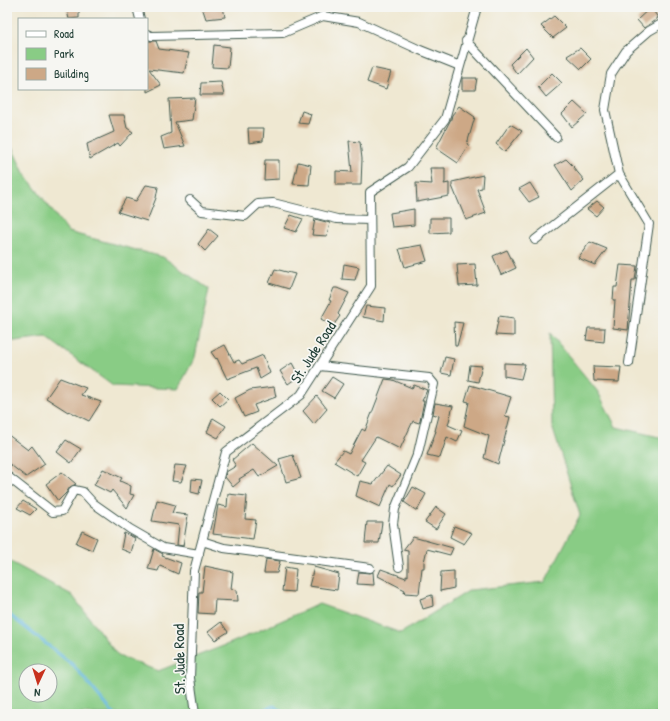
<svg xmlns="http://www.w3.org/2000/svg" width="670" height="721" font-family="'Patrick Hand',sans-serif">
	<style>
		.green { fill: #89cc85; stroke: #54845c; fill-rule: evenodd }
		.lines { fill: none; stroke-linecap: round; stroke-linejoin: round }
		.stream { stroke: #63b8df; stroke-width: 3 }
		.building { fill: #cda886 }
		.street-casing { stroke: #3e574c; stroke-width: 10 }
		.street { stroke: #fff; stroke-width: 8 }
		.labels { text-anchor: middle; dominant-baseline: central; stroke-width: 3.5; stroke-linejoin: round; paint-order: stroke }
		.street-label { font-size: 15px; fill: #1f3d34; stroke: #f6f6f2 }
	</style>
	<rect width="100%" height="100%" fill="#f6f6f2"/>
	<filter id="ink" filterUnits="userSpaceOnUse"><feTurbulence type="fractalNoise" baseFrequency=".025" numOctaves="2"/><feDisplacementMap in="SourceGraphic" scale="8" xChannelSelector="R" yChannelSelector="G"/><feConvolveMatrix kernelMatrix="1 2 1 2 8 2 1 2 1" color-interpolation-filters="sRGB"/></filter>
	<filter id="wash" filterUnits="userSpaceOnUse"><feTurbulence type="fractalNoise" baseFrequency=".012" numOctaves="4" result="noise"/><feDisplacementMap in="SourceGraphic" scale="16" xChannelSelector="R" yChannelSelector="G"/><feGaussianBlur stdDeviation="0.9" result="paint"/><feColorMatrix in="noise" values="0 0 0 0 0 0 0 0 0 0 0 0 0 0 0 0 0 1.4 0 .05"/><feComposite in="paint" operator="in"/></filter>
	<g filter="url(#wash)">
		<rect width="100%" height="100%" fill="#efe8d2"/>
		<!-- green -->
		<path class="green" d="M7,137L24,173L68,232L163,257L209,289L195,357L178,389L113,386L46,337L7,342Z
			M550,333L598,392L616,427L659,437L663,443V714H7V560L72,595L118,656L158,671L231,643L319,604L401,633L470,590L545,582L580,515L552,426ZM26,671H50V695H26Z"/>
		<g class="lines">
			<!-- stream -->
			<path class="stream" d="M7,613L73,665L114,714
				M251,714L274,706L284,714"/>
		</g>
		<g id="blocks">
			<!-- building -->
			<path class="building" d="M66,7H79V18L69,19Z
				M202,7H223L225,17L206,19Z
				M651,7L658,18L644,28L637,20Z
				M554,16L566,28L553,38L541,26Z
				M147,41H156L159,49L189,53L184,73L149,69L161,85L147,92Z
				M214,45L230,47L228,68L212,67Z
				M526,48L533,57L517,74L510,64Z
				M580,48L591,59L581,69L567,56Z
				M372,68L391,72L386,89L367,82Z
				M552,73L562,83L546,97L538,87Z
				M462,78H477L475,90H462Z
				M221,82L224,95H200L201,83Z
				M195,98L192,120L175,122L185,146L164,149L161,137L171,133L169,99Z
				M574,102L587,114L572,127L562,114Z
				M459,106L475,117L467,144L469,145L458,163L436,148L451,119L452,115Z
				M302,111L311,114L308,124L298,123Z
				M109,115H124L127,128L133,132L120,146L118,143L90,159L87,144L114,132Z
				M510,124L522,131L505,152L496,144Z
				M248,128H264L263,141L249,143Z
				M349,141L360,142L362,159L361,185H336V171L352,172Z
				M566,159L574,167H573L584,180L572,191L555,165Z
				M265,160H279V179L264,180Z
				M298,162L311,165L309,185L293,184Z
				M430,168H445V182L444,184L449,183V196L417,202L416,183L432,184Z
				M483,175L482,188L477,189L486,213L466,220L452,186V182Z
				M530,183L539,197L529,202L519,189Z
				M146,185L158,187L156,198L147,221L118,212L126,198L136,201Z
				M597,201L604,207L596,216L587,209Z
				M414,209V225L392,227L390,213Z
				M291,215L303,219L296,232L284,228Z
				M430,218H449V232L430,233Z
				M315,219L330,223L327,236L312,235Z
				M209,229L218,236L205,251L198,244Z
				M590,242L607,249L595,265L578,258Z
				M422,245L427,261L405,267L399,249Z
				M507,250L516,268L501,275L493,256Z
				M344,264L359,267L355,280L342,279Z
				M475,264L477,285L459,286L457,265Z
				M620,265L637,266L635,280H632L628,330L613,328L615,300H613L614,287H617Z
				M275,269L295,274L289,289L269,283Z
				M334,288H337L349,293L338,314L340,316L333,326L321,319L331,301L329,300Z
				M366,306L385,308L384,321L363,317Z
				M499,316L514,318V336L495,335Z
				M454,322L463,323L457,346H455Z
				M588,328H605L604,342L586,340Z
				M225,345L234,362L239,360L242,364L263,355L270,373L260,379L256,368L227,379L217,358L216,359L211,352Z
				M445,357L454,359L451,375L441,373Z
				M292,363L299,376L288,384L280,371Z
				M504,363L525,364L521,379L504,376Z
				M470,365L482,366L478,382L468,380Z
				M593,366L621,367L619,382L594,381Z
				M332,377L343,384L334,398L322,391Z
				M60,378L86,388L81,395L101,402L89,421L69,411L68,412L46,398Z
				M385,379L393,380L412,388L414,385L427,390L422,401H424L420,421L419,423L413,421L400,449L376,437L361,460L365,462L357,476L334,462L343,451L349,454L362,429L365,431Z
				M470,385L511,397L505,416L510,417L498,464L484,458L489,436L464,426L469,402L465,401Z
				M274,387L276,397L254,405L257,412L244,417L235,398L250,390Z
				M220,391L228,399L220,406L212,398Z
				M317,396L327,409L314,424L303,411Z
				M435,403L453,406L448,425L462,431L457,442L447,437L440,458L427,455L436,431H435L439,416L433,414Z
				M213,418L226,426L218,438L207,432Z
				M7,434L28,450L32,446L45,464L26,477L7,462Z
				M66,440L81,449L71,463L57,452Z
				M252,443L278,466L259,477L254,470L239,479L240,481L233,487L225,477L226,472L236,466L232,460Z
				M293,455L301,478L286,482L279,459Z
				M175,465L187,466L181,482L172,481Z
				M387,466L401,475L393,486L390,484L380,507L356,496L360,481L373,484Z
				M103,469L122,478L120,481L131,486L130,494L134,495L127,508L112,490L110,493L94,485Z
				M62,472L76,484L70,487L66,493L58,501L46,484Z
				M192,479L202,480L199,494L191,492Z
				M413,487L426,494L417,511L404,502Z
				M228,494L247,496L245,519L256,520L253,539L213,534L218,505L227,507Z
				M157,500L175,505L172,513L188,515L183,546L177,545L179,525L152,521Z
				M23,501L36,509L30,515L17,508Z
				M436,507L446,514L436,529L425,522Z
				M367,522H382L379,543H365Z
				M454,526L472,533L464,544L450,537Z
				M82,531L97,538L92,550L76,543Z
				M124,533L135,538L131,553L121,549Z
				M413,537L453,548L450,555L427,549L424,562V568H422L419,594L404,593L405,590L378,576L381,569L406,578V575L408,576V551L403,550Z
				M154,549L163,554L162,556L181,563L178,574L160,566L158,571L148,569Z
				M266,559L280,561L277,573H264Z
				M205,566L233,572L231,589L237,590L238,601L215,600L214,614L198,613L199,592H202Z
				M285,567L296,569L294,592L282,591Z
				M314,567L339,574L337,590L309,586Z
				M454,571V588L440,591L441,572Z
				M359,572L369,573L373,572L374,585L357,584Z
				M432,595L433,606L423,609L420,599Z
				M221,622L228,632L215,640L208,632Z"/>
		</g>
	</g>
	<g filter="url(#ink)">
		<use href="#blocks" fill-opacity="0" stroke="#3e574c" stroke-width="1"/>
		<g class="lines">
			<!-- street casing -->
			<g class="street-casing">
				<path id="street" d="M137,7L140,19
					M147,34L151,36L283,33L323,16L359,22L420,50L460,66
					M466,41L556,137
					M190,200L202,211L245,216L258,204L273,203L337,219L370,220
					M535,240L619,174
					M629,363L649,224L619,174L605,110L611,74L626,51L649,31L663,23
					M320,366L429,378L434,384L418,453L395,509L393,524L399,567
					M7,476L53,512L62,511L74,490L83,492L93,503L130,529L163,548L199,554
					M202,541L224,548L370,568
					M195,714L190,678L194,571L226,452L301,395L371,286L370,192L408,167L445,119L477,7"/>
			</g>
			<!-- street -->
			<use href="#street" class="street"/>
		</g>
	</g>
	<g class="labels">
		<!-- street labels -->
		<g class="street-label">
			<text transform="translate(313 352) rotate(-57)">St. Jude Road</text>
			<text transform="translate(179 659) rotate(-91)">St. Jude Road</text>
		</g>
	</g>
	<!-- margin -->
	<rect width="670" height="721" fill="none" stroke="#f6f6f2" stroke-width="24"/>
	<!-- legend -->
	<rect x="18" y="18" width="130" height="72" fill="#f6f6f2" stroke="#a0aca6"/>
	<rect x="26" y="31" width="20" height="6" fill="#ffffff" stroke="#a0aca6"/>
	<text x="54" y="38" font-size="12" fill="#1f3d34">Road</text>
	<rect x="26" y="48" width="20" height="12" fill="#89cc85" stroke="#a0aca6"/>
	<text x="54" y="58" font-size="12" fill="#1f3d34">Park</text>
	<rect x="26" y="68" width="20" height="12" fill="#cda886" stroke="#a0aca6"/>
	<text x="54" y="78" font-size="12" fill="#1f3d34">Building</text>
	<!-- north arrow -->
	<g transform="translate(38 683) rotate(184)"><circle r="19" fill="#f6f6f2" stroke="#a0aca6"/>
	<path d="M0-3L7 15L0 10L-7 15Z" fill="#c8321e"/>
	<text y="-6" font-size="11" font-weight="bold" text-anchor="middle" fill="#1f3d34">N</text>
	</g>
</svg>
